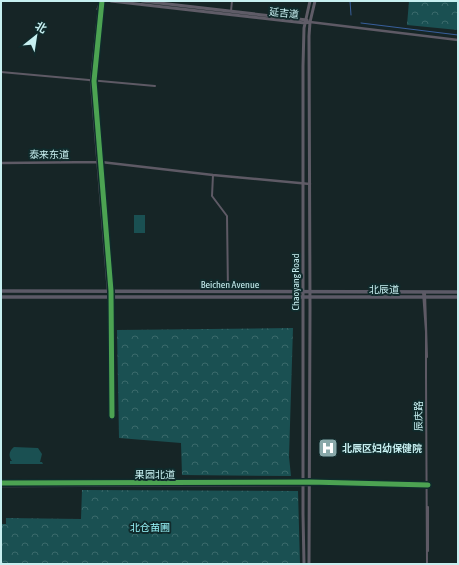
<svg xmlns="http://www.w3.org/2000/svg" width="459" height="565" font-family="'Asap Condensed','Noto Sans SC',sans-serif">
	<style>
		.forest { fill: url(#forest-crowns) }
		.pitch { fill: #1a5052 }
		.lines { fill: none; stroke-linecap: round; stroke-linejoin: round }
		.stream { stroke: #385f9c; stroke-width: 1 }
		.minor { stroke: #5e5a65; stroke-width: 2 }
		.tertiary { stroke: #5e5a65; stroke-width: 2.5 }
		.secondary { stroke: #5f5c67; stroke-width: 3 }
		.primary { stroke: #5c5a67; stroke-width: 3.5 }
		.cycleway-casing { stroke: #102b2c; stroke-width: 8 }
		.cycleway { stroke: #4ca352; stroke-width: 5 }
		.labels { text-anchor: middle; dominant-baseline: central; stroke-width: 4; stroke-linejoin: round; paint-order: stroke }
		.street-label { font-size: 10px; fill: #c7eff0; stroke: #102b2c }
		.poi-label { font-size: 10px; font-weight: bold; fill: #c7eff0; stroke: #102b2c; text-anchor: start }
		.park-label { font-size: 10px; fill: #99f5fa; stroke: #102b2c }
	</style>
	<defs>
		<pattern id="forest-crowns" width="20" height="18" patternUnits="userSpaceOnUse"><rect width="20" height="18" fill="#1a5052"/><path d="M2 6a3 3 0 1 1 6 0M12 15a3 3 0 1 1 6 0" fill="none" stroke="#3a6a6b"/></pattern>
	</defs>
	<rect width="100%" height="100%" fill="#162526"/>
	<!-- forest -->
	<path class="forest" d="M409,1H458V30L407,25Z
		M293,328L289,457L291,476L182,475L181,443L119,438L117,330Z
		M82,490L298,491L300,564H1V524H6V518L81,519Z"/>
	<!-- pitch -->
	<path class="pitch" d="M134,215H145V233H134Z
		M14,447L38,448L42,454L40,462H42L43,464H10V461H12C8,456 9,451 14,447Z"/>
	<g class="lines">
		<!-- stream -->
		<path class="stream" d="M350,1L351,15
			M361,23L458,35"/>
		<!-- minor -->
		<path class="minor" d="M231,11L232,1
			M1,72L155,86
			M213,175L212,196L227,216L228,291
			M423,292L426,332V377L427,564
			M425,292L427,357
			M111,297L112,416
			M310,482L426,485
			M428,507V551"/>
		<!-- tertiary -->
		<path class="tertiary" d="M102,1L94,81L111,292
			M99,7L91,81L108,291L111,297
			M310,22L458,40
			M1,163L101,162L213,175L310,184
			M1,483L310,482
			M1,486L310,485"/>
		<!-- secondary -->
		<path class="secondary" d="M111,1L305,23L310,22
			M142,1L307,20
			M98,9L101,1
			M304,564L303,514V66L304,28L310,1
			M309,564L310,307L309,36L310,22L315,1"/>
		<!-- primary -->
		<path class="primary" d="M1,291L458,292
			M1,297H458"/>
		<!-- cycleway casing -->
		<g class="cycleway-casing">
			<path id="cycleway" d="M102,1L94,81L111,291L112,416
				M1,483L310,482L428,485"/>
		</g>
		<!-- cycleway -->
		<use href="#cycleway" class="cycleway"/>
	</g>
	<!-- icons -->
	<defs>
		<g id="hospital-square" transform="scale(1)"><rect x="-9" y="-9" width="18" height="18" rx="4" fill="#89a8a9" stroke="#102b2c"/><path d="M-5-5h3v3.5h4V-5h3V5h-3V1.5h-4V5h-3Z" fill="#fff"/></g>
	</defs>
	<g fill-rule="evenodd">
		<use href="#hospital-square" x="328" y="448"/>
	</g>
	<g class="labels">
		<!-- street labels -->
		<g class="street-label">
			<text transform="translate(284 13) rotate(6)">延吉道</text>
			<text x="49" y="154">泰来东道</text>
			<text transform="translate(295 282) rotate(-90)">Chaoyang Road</text>
			<text x="230" y="284">Beichen Avenue</text>
			<text x="384" y="289">北辰道</text>
			<text transform="translate(418 416) rotate(-90)">辰庆路</text>
			<text x="155" y="474">果园北道</text>
		</g>
		<!-- poi labels -->
		<g class="poi-label">
			<text x="342" y="448">北辰区妇幼保健院</text>
		</g>
		<!-- park labels -->
		<g class="park-label">
			<text x="150" y="527">北仓苗圃</text>
		</g>
	</g>
	<!-- border -->
	<rect width="459" height="565" fill="none" stroke="#c7eff0" stroke-width="4"/>
	<!-- north arrow -->
	<g transform="translate(36 36) rotate(30)" stroke="#102b2c" stroke-width="3" paint-order="stroke">
	<path d="M0-3L7 15L0 10L-7 15Z" fill="#c7eff0"/>
	<text y="-6" font-size="11" font-weight="bold" text-anchor="middle" fill="#c7eff0">北</text>
	</g>
</svg>
